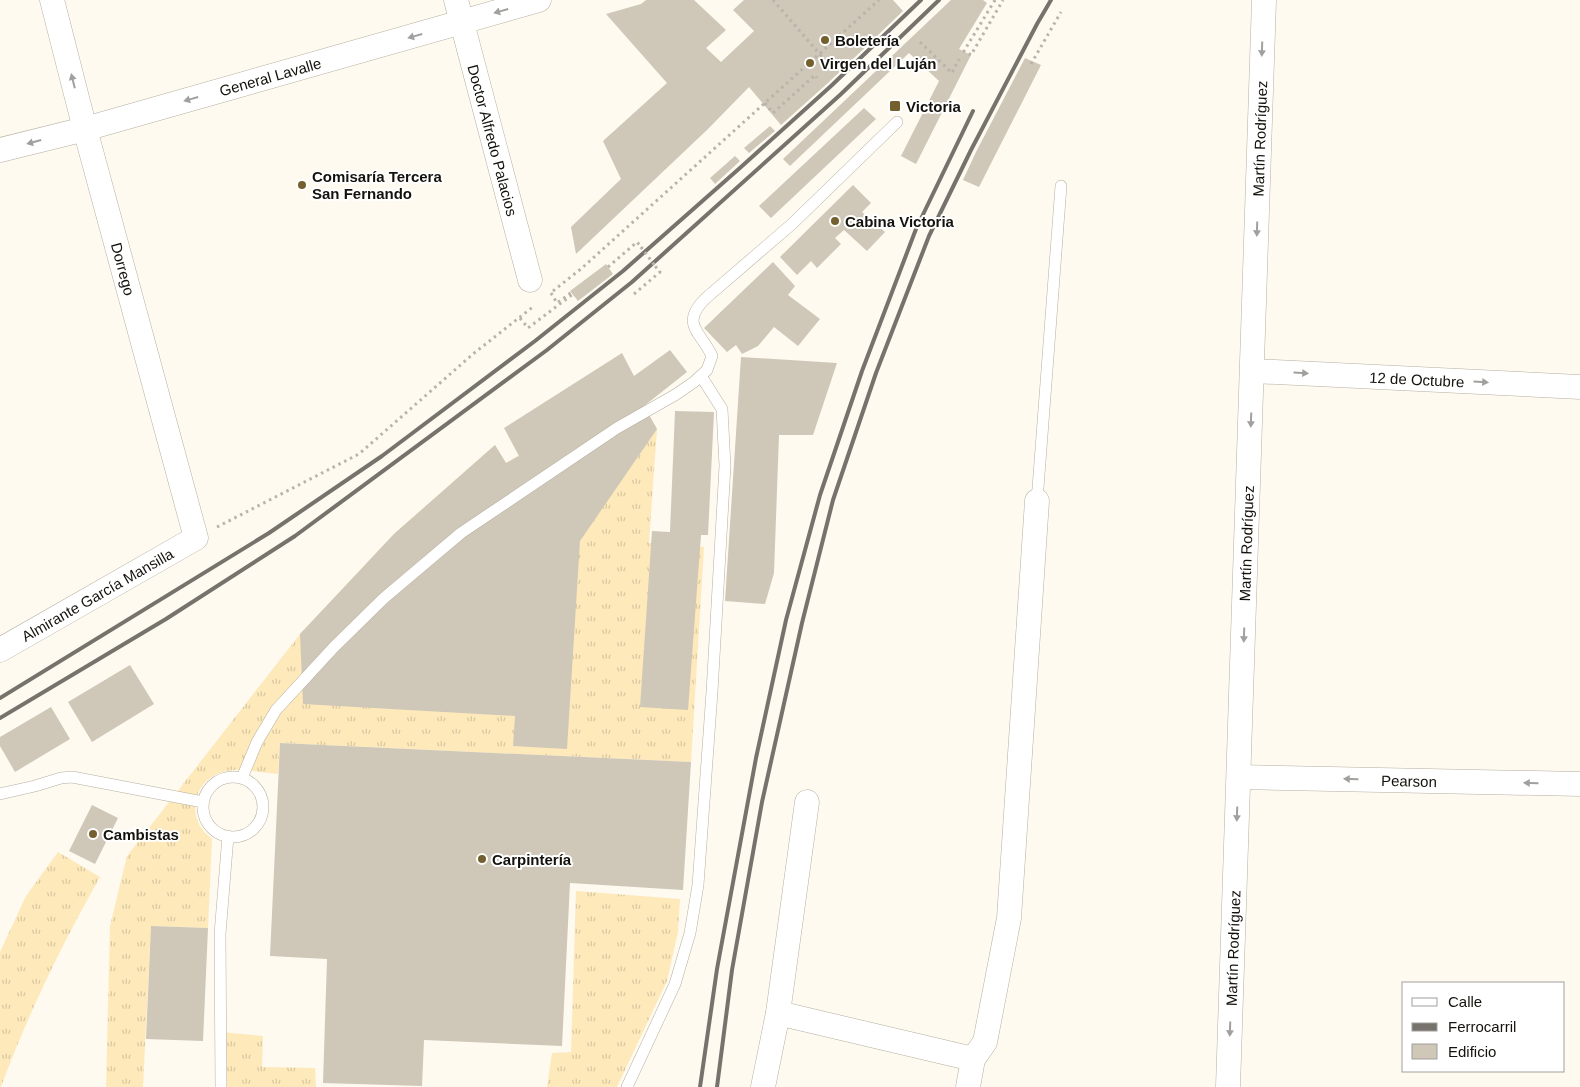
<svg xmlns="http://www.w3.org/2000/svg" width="1580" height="1087" font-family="Arial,sans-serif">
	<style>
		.grass { fill: url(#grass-tufts) }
		.building { fill: #cfc7b7 }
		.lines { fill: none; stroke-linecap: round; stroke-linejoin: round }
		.lane-casing { stroke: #b6afa0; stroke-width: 12 }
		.street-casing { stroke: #b6afa0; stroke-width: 25 }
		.path { stroke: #b8b4ac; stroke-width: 3; stroke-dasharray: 2.5 4; stroke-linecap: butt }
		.lane { stroke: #fff; stroke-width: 11 }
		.street { stroke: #fff; stroke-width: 24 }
		.rail { stroke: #76736c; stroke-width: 4 }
		.path-bridge { stroke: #b8b4ac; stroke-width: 3; stroke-dasharray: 2.5 4; stroke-linecap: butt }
		.oneway { fill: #a1a09e }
		.poi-dot { fill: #745f2e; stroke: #fff; stroke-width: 2 }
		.labels { text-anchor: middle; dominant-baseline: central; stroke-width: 4; stroke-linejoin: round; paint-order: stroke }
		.poi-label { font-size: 15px; font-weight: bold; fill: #14120c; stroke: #fff; text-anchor: start }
		.street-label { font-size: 15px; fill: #14120c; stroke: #fff }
	</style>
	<defs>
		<pattern id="grass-tufts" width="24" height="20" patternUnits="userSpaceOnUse" patternTransform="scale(1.25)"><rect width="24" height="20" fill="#fee9bb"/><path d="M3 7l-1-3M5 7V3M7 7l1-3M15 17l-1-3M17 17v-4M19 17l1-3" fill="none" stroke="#d9c7a0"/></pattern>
	</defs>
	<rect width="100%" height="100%" fill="#fefaf0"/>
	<!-- grass -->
	<path class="grass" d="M634,389L657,429L649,543L704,547L691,762L280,743L278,774C264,773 241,768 227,771C202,775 188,801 199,824C201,830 208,835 212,839L208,928L151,926L143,1087H106L110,926L127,856L300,634L394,534L495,445L506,463Z
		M58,852L100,877C62,944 28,1014 1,1087H0V952L26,896Z
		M576,891L680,899L678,932L667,981L617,1087H547L552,1053L571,1052Z
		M221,1032L263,1036L262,1067L315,1068L316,1087H221Z"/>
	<!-- building -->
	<path class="building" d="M646,0H694L726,30L706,48L721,62L754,31L733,10L744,0H893L903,11L829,82L781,125L749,87L708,129L576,254L571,227L621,179L603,141L667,83L606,14L641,4Z
		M951,0H983L987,3L959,49L971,55L916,164L901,156L939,81L909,53L790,166L783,159Z
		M1025,58L1041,65L979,187L963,180L976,152Z
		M864,108L876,119L771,218L759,206Z
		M770,126L775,131L749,153L744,148Z
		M735,156L740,161L715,184L710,178Z
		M853,185L871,203L862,212L885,232L867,251L844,230L835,238L841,244L817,268L811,261L797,275L780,257Z
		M773,262L795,286L788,295L820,319L798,346L774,327L758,346L742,354L736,345L727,352L704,328Z
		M606,264L613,274L578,301L570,291Z
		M670,350L687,372L644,406L657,429L580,541L567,749L513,746L515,716L303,704L300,634L394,534L495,445L506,463L519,456L504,428L622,353L634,376Z
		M741,357L837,363L813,435H779L774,573L765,604L725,601Z
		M675,411L714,412L708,535H701L688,710L640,707L652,531L670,532Z
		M130,665L154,704L92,742L68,702Z
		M51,707L70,739L15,772L0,746V737Z
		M280,743L691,762L683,890L570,883L562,1046L424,1040L422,1086L323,1083L327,959L270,956Z
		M92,805L118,818L95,864L69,851Z
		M151,926L208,928L203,1041L146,1039Z"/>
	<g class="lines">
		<!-- lane casing -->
		<g class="lane-casing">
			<path id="lane" d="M1037,501L1061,186
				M203 807a30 30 0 1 1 60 0a30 30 0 1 1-60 0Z
				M242,778L257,742L276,710L334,647L384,598L461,533L617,428L675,395L694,382L707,370L712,356C701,332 679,324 706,298L792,224L897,122
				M0,794L35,786L61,778L72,777L203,802
				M221,1087L220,934L228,836
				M627,1087L675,984L690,933L698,885L712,692L725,466L722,409L701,376"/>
		</g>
		<!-- street casing -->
		<g class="street-casing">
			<g id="street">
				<path id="s1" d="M456,0L530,280"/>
				<path id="s2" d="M0,150L85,129L539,0"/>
				<path id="s3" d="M1253,371L1580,387"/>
				<path id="s4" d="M0,650L196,538L85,129L52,0"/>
				<path id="s5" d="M1239,777L1580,784"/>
				<path d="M778,1013L973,1059"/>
				<path d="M763,1087L778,1013L807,802"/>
				<path d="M968,1087L973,1059L985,1042L1009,918L1037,501"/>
				<path id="s6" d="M1228,1087L1264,0"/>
			</g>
		</g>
		<!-- path -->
		<path class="path" d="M773,0L830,66
			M995,0L964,51L971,55L1003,0
			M920,42L952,73L959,59
			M1031,64L1061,12
			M765,103L773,113L815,75L817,78
			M608,267L637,242L641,247
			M553,291L582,268L879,0
			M551,293L557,303L572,292
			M634,294L660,272L655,266
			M520,318L528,328L573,294
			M217,527L359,454L473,354L534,306"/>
		<!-- lane -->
		<use href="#lane" class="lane"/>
		<!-- street -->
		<use href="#street" class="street"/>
		<!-- rail -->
		<path class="rail" d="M0,698L269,533L382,456L535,341L623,271L741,167L831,86L921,0
			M0,718L166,619L295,536L547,350L632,282L840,95L939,0
			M700,1087L717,969L756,758L786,620L820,495L862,371L916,229L973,111
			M717,1087L732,970L762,802L802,623L833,500L876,373L929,236L971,150L1037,24L1051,0"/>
		<!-- path-bridge -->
		<path class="path-bridge" d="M641,247L655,266"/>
	</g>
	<!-- one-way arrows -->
	<defs><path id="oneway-solid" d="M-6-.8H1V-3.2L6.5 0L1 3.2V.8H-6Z" transform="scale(1.25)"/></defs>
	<g class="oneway">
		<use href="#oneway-solid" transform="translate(501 11) rotate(164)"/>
		<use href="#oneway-solid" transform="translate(415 36) rotate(164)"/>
		<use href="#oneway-solid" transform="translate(1262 49) rotate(92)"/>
		<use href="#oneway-solid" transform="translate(73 81) rotate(-104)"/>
		<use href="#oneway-solid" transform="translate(191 99) rotate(164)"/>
		<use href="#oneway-solid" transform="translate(34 142) rotate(165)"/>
		<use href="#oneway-solid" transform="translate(1257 229) rotate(92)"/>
		<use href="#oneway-solid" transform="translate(1301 373) rotate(3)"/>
		<use href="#oneway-solid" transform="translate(1481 382) rotate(3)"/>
		<use href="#oneway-solid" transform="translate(1251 420) rotate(92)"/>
		<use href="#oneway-solid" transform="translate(1244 635) rotate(92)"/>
		<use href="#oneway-solid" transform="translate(1351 779) rotate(-179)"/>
		<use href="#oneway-solid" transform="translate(1531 783) rotate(-179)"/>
		<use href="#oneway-solid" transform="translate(1237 814) rotate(92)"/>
		<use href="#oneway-solid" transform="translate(1230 1029) rotate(92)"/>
	</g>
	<!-- markers -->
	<g class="poi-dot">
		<circle cx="825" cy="40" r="5"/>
		<circle cx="810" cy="63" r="5"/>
		<rect x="889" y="100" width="12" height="12" rx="2.5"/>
		<circle cx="302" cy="185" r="5"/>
		<circle cx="835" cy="221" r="5"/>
		<circle cx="93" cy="834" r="5"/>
		<circle cx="482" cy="859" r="5"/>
	</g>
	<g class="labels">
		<!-- poi labels -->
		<g class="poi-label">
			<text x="835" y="40">Boletería</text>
			<text x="820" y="63">Virgen del Luján</text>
			<text x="906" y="106">Victoria</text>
			<text x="312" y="176">Comisaría Tercera<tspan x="312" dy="17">San Fernando</tspan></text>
			<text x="845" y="221">Cabina Victoria</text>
			<text x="103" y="834">Cambistas</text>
			<text x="492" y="859">Carpintería</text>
		</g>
		<!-- street labels -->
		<g class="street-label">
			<text stroke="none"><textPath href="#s2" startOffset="280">General Lavalle</textPath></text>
			<text stroke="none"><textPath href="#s6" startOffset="949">Martín Rodríguez</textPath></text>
			<text stroke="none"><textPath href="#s1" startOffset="145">Doctor Alfredo Palacios</textPath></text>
			<text transform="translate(123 269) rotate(75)">Dorrego</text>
			<text stroke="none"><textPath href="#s3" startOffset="164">12 de Octubre</textPath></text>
			<text stroke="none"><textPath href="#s6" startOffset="544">Martín Rodríguez</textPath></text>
			<text stroke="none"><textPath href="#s4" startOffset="112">Almirante García Mansilla</textPath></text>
			<text stroke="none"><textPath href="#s5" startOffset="170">Pearson</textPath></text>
			<text stroke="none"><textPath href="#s6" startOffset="139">Martín Rodríguez</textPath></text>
		</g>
	</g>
	<!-- legend -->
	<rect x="1402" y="982" width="162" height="90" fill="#ffffff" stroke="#a1a09e"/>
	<rect x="1412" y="998" width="25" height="8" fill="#ffffff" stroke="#a1a09e"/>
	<text x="1448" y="1007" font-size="15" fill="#14120c">Calle</text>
	<rect x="1412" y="1023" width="25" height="8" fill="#76736c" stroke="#a1a09e"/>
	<text x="1448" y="1032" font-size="15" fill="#14120c">Ferrocarril</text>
	<rect x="1412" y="1044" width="25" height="15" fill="#cfc7b7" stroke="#a1a09e"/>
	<text x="1448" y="1057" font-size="15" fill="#14120c">Edificio</text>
</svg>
